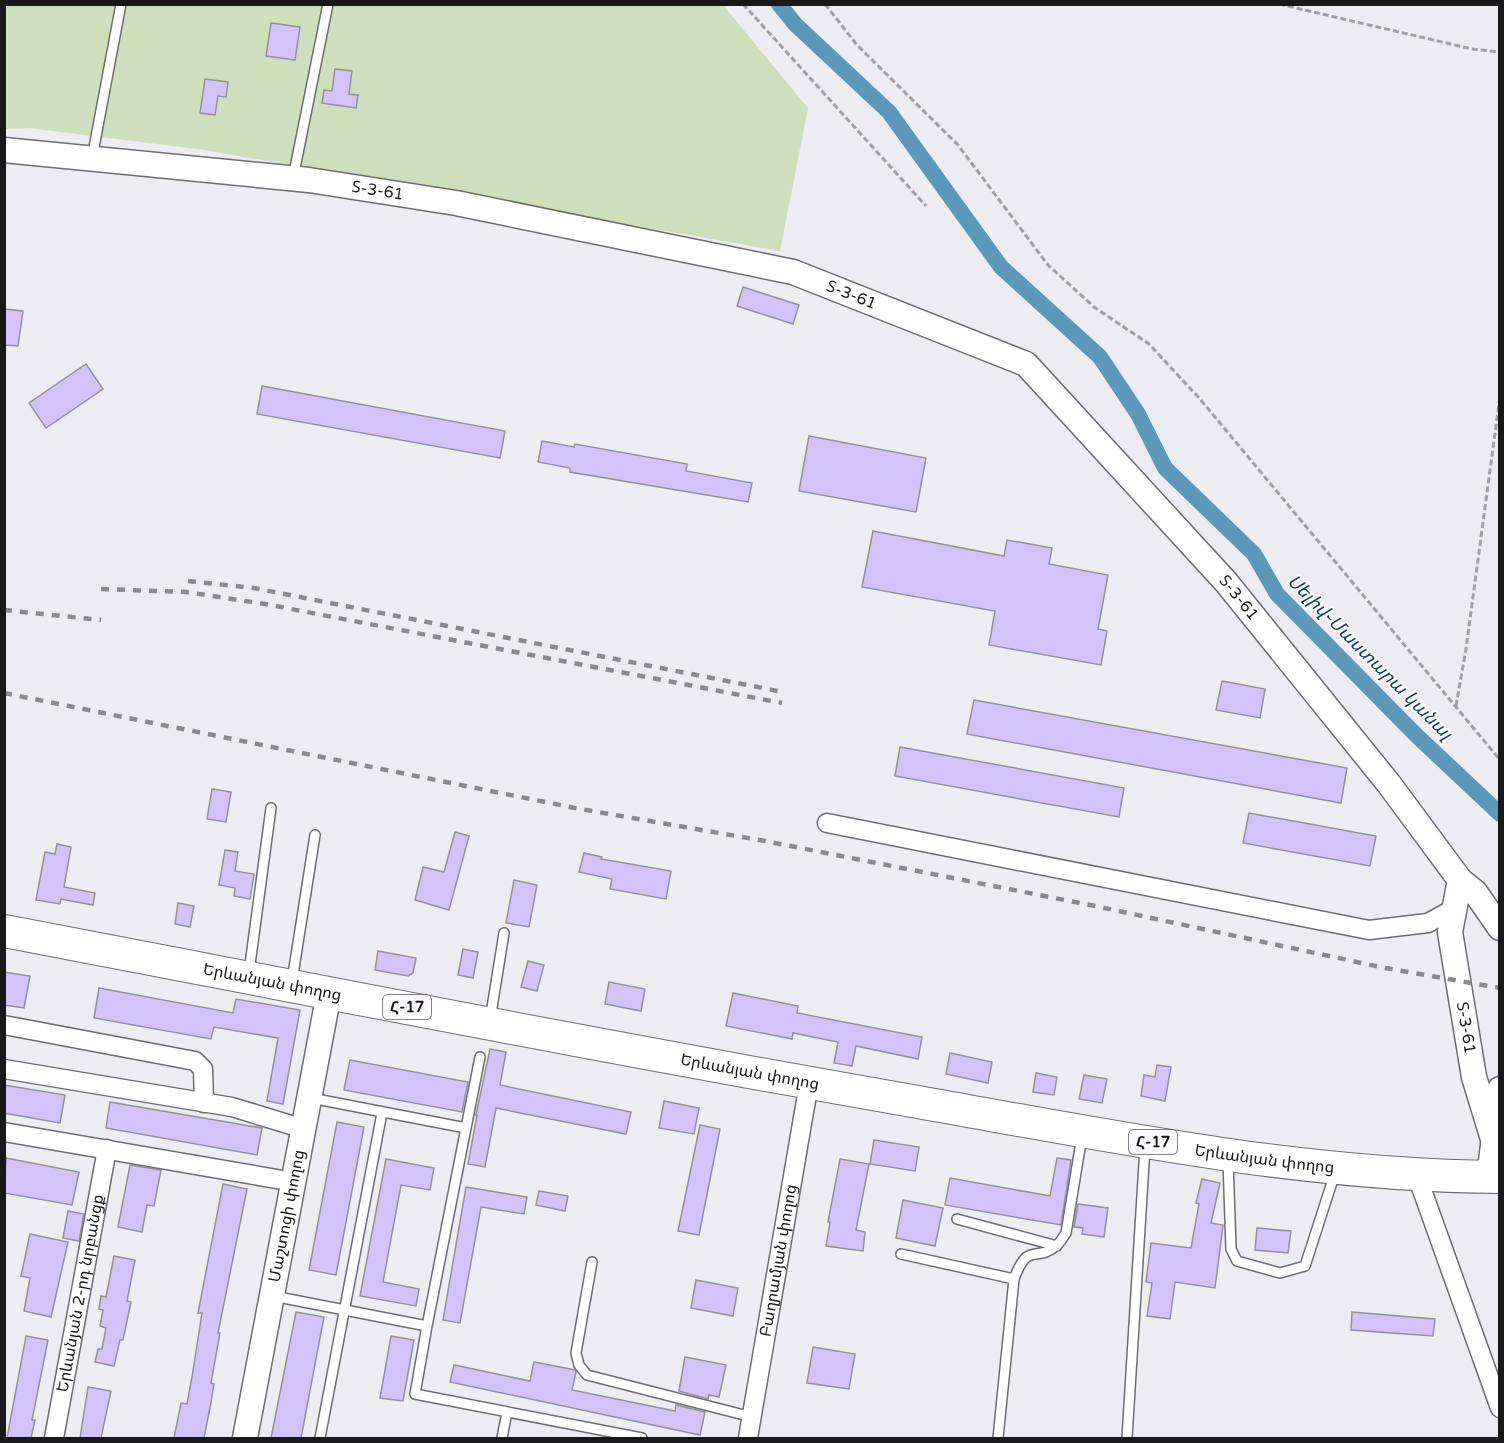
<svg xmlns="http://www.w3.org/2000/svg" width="1504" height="1443" font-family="'Varela Round','Noto Sans Armenian',sans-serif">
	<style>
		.green { fill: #cfdfbd }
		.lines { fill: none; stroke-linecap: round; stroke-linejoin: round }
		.canal { stroke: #5c98ba; stroke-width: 16 }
		.building { fill: #d4c3fb; stroke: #939297; stroke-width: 1.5 }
		.lane-casing { stroke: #6e6d72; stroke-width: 12 }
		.street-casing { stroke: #6e6d72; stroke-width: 21 }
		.secondary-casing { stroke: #6e6d72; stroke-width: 27 }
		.highway-casing { stroke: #6e6d72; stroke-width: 34 }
		.path { stroke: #a09fa4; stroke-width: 3; stroke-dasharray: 6 3; stroke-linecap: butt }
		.lane { stroke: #fff; stroke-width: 9 }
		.street { stroke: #fff; stroke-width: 18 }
		.secondary { stroke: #fff; stroke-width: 24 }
		.highway { stroke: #fff; stroke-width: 32 }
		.rail { stroke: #8a898e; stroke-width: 4.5; stroke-dasharray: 8 8; stroke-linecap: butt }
		.labels { text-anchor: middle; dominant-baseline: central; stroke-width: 4.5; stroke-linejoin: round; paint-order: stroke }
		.shield { fill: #fbf9fe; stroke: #5c5b5e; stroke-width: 1.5 }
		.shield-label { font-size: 15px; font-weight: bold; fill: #181719 }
		.street-label { font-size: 16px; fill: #181719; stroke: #fbf9fe }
		.water-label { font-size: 18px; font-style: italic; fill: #10415a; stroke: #fbf9fe }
	</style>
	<rect width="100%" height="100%" fill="#edecf2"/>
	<!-- green -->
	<path class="green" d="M4,5H723L808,108L780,251L205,150L29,128L5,129Z"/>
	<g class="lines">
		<!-- canal -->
		<path class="canal" d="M779,4L795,24L889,112L1001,267L1100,357L1138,414L1165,468L1254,554L1277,594L1416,735L1500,814"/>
	</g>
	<!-- building -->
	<path class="building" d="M271,23L300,27L295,60L266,56Z
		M335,69L352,71L349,94L358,95L356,108L322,103L324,90L332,91Z
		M205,79L228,82L226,97L218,96L215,115L200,113Z
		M743,287L799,305L793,324L737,306Z
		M4,309L23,311L18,346L4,345Z
		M86,364L103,389L46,428L29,403Z
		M262,386L505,431L500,458L257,414Z
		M809,436L926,458L916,512L799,491Z
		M542,441L574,447L575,444L687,464L686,471L752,483L748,502L570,472V468L538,462Z
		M873,531L1004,556L1007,540L1052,548L1049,564L1108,575L1098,629L1107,631L1101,665L989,645L995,611L862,587Z
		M1222,681L1265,689L1260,718L1216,710Z
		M974,700L1347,768L1341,803L967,734Z
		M900,747L1124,788L1119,817L895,776Z
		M212,789L231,792L226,822L207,819Z
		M1249,813L1376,836L1370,866L1243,843Z
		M455,832L469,836L449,910L415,900L423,867L444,872Z
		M57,844L71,847L64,887L95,893L93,905L61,899L60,904L36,900L45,852L55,854Z
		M225,850L238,852L235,871L254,874L250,899L234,896L235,888L219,885Z
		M584,853L602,857L601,859L671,871L666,899L610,889L612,879L579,872Z
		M514,880L537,885L529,927L506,923Z
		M178,903L194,906L190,927L175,924Z
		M463,949L478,952L473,978L458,975Z
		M378,951L416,958L413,973L408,976L375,970Z
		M528,961L544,965L537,991L521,987Z
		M4,972L30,976L24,1008L4,1005Z
		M609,982L645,989L641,1011L605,1004Z
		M99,988L233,1013L236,999L300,1010L283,1104L267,1101L278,1038L214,1027L211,1039L94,1018Z
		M733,993L798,1006L797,1013L922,1037L918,1059L856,1046L852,1066L834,1063L838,1042L793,1033L792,1039L726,1026Z
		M490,1049L506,1052L500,1085L631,1112L626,1134L496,1108L485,1167L468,1164L477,1115H476Z
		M950,1053L992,1062L988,1083L946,1074Z
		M350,1060L468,1082L462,1112L344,1090Z
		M1157,1065L1171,1067L1165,1101L1141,1096L1144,1075L1155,1077Z
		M1036,1073L1057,1077L1054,1095L1033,1092Z
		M1084,1075L1107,1079L1102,1103L1079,1099Z
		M4,1085L65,1095L60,1123L4,1113Z
		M664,1101L699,1108L694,1134L659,1128Z
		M110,1102L262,1128L257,1155L106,1128Z
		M337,1122L364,1127L336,1275L309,1270Z
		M700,1125L720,1129L699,1235L678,1231Z
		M874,1140L919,1147L915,1171L870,1164Z
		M6,1158L79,1172L72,1205L4,1193Z
		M1057,1158L1071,1160L1061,1225L945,1205L950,1178L1050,1196Z
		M386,1159L434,1168L430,1190L401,1185L383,1282L419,1289L416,1306L360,1296Z
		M840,1159L869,1164L856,1230L865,1232L863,1251L826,1246L830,1222H828Z
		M130,1165L161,1170L154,1206L147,1205L142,1232L118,1227Z
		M1202,1179L1220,1183L1211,1223L1223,1225L1215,1288L1175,1282L1170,1319L1147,1316L1152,1283L1146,1282L1151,1243L1191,1248L1199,1204L1196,1203Z
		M223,1184L247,1189L218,1333H220L211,1383L214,1384L210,1408L204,1438H174L181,1403L187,1404L192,1377L202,1313H198Z
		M466,1187L527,1197L524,1214L481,1207L460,1323L443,1320Z
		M539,1191L568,1196L565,1211L536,1205Z
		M903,1200L943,1208L935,1246L896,1238Z
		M1078,1204L1108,1208L1104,1237L1082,1234L1083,1228L1074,1227Z
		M68,1211L84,1214L79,1241L63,1238Z
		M1257,1228L1291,1231L1288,1253L1255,1250Z
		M30,1234L68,1242L51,1317L24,1311L30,1278L21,1276Z
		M114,1256L135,1260L127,1301L131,1302L123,1340H120L114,1366L95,1362L98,1349H102L106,1328L100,1326L103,1310L99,1309L101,1296L106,1297Z
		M696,1280L738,1288L733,1316L691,1308Z
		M296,1312L324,1317L301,1438H271Z
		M1352,1312L1435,1319L1433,1336L1351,1330Z
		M26,1336L48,1340L32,1420H35L31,1438H7Z
		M391,1336L414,1340L403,1401L380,1398Z
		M813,1347L855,1354L849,1389L807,1383Z
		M685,1357L726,1365L719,1397L709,1395L708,1399L679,1391Z
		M534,1362L575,1370L576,1372L572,1390L675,1411L676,1405L705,1412L700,1435L450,1382L454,1365L530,1381Z
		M88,1387L111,1391L101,1438H80Z"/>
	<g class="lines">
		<!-- lane casing -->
		<g class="lane-casing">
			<path id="lane" d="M92,158L121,4
				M293,178L328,4
				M249,972L271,808
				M292,981L315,835
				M490,1020L504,933
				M311,1098L466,1128L480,1057
				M1228,1160L1231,1249L1237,1261L1280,1273L1305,1266L1335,1173
				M957,1219L1057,1246
				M901,1254L1014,1279
				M592,1262L576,1353L579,1365L587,1375L752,1417
				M273,1296L427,1326L415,1394L642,1438
				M427,1326L466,1128
				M320,1438L382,1113
				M502,1438L507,1412
				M998,1438L1014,1279C1029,1239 1036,1264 1057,1245C1061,1242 1063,1237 1066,1233L1082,1136
				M1127,1438L1145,1147"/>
		</g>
		<!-- street casing -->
		<g class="street-casing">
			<g id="street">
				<path d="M827,823L1369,930L1428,923L1455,908"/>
				<path d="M4,1025L195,1061L203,1069L204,1103"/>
				<path d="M4,1069L232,1107L304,1129"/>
				<path d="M4,1132L294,1182"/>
				<path d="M1417,1176L1500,1408"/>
				<path id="s1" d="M54,1438L107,1149"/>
				<path id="s2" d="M748,1438L809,1083"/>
			</g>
		</g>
		<!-- secondary casing -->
		<g class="secondary-casing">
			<g id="secondary">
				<path id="s3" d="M4,150L309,180L456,203L793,272L1026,364L1226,582L1389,784L1460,880L1475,892L1500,928"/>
				<path id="s4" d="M1460,880L1450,932L1474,1077L1493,1139"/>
				<path d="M1489,1177L1500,1089"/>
				<path id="s5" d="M245,1438L329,993"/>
			</g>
		</g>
		<!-- highway casing -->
		<g class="highway-casing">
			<g id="highway">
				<path id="s6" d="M4,931C309,989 613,1049 918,1102C1110,1136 1304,1176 1500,1177"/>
			</g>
		</g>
		<!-- path -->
		<path class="path" d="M743,4L926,206
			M825,4L857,45L958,145L1048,265L1094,307L1149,344L1200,399L1500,760
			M1279,4L1472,49L1500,52
			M1456,706L1466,649L1500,396"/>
		<!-- lane -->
		<use href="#lane" class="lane"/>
		<!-- street -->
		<use href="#street" class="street"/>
		<!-- secondary -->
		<use href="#secondary" class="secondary"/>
		<!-- highway -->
		<use href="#highway" class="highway"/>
		<!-- rail -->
		<path class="rail" d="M188,581L254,588L783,692
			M101,589L186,592L265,604L782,703
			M4,610L101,620
			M4,693L575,808L765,841L1100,907L1385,968L1500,988"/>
	</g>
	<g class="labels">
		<!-- shield labels -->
		<g class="shield">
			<rect x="383" y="995" width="48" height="24" rx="4.5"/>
			<rect x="1129" y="1130" width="48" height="24" rx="4.5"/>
		</g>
		<g class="shield-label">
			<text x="407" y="1007">Հ-17</text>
			<text x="1153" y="1142">Հ-17</text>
		</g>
		<!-- street labels -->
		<g class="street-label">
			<text stroke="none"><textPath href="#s3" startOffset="376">Տ-3-61</textPath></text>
			<text stroke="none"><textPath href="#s3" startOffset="862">Տ-3-61</textPath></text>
			<text stroke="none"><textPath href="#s3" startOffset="1366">Տ-3-61</textPath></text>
			<text stroke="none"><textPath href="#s6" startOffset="273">Երևանյան փողոց</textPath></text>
			<text stroke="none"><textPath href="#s4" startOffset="150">Տ-3-61</textPath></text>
			<text stroke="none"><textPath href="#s6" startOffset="759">Երևանյան փողոց</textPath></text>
			<text stroke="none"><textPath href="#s6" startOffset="1281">Երևանյան փողոց</textPath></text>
			<text stroke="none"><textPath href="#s5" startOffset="226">Մաշտոցի փողոց</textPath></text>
			<text stroke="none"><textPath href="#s2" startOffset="180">Բաղրամյան փողոց</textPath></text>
			<text stroke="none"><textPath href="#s1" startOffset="147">Երևանյան 2-րդ նրբանցք</textPath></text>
		</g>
		<!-- water labels -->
		<g class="water-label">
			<text transform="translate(1370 657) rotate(45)">Սելիվ֊Մաստարա կանալ</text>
		</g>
	</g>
	<!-- border -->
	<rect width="1504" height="1443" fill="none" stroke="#181719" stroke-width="12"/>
</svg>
